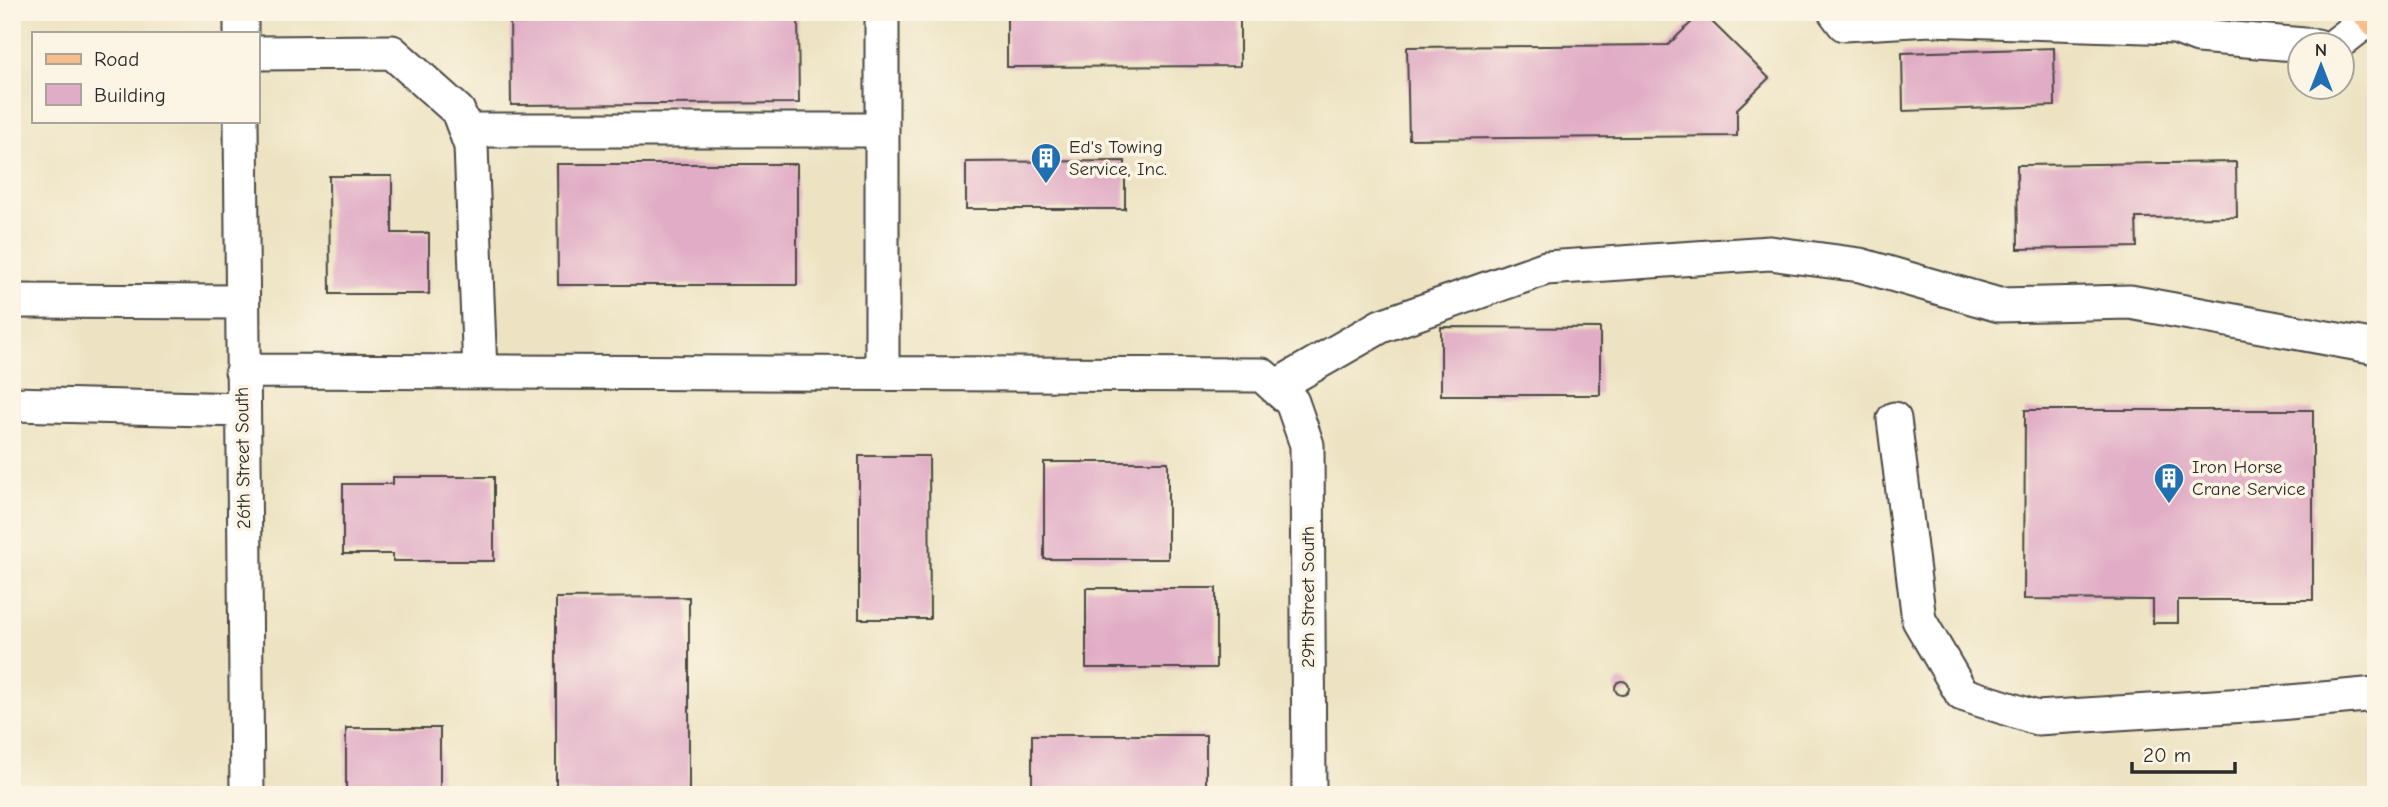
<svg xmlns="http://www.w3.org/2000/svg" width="2388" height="807" font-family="'Comic Neue',sans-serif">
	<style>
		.building { fill: #e1adc6 }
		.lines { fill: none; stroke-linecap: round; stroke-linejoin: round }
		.minor-casing { stroke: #484742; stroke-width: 37 }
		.major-casing { stroke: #484742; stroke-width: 42 }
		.minor { stroke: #fff; stroke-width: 33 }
		.major { stroke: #f8bd89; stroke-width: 38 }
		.labels { text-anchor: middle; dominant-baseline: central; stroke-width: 7; stroke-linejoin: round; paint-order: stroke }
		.poi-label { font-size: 19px; fill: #2b2b2b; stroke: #fcf5e5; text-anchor: start }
		.street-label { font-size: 19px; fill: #2b2b2b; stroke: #fcf5e5 }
	</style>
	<rect width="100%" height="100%" fill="#fcf5e5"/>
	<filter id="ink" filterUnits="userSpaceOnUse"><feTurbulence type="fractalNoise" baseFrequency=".0143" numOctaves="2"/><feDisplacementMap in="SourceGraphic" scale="14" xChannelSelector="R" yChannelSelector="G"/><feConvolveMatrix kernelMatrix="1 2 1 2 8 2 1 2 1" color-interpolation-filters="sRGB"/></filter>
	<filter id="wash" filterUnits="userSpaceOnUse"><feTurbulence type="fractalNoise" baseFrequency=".00686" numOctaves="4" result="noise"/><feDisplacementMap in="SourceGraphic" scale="28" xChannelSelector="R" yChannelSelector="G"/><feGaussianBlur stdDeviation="1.57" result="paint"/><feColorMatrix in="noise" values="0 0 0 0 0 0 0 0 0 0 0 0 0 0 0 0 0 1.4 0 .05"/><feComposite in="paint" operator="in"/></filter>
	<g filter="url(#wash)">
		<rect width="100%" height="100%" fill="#ede3c3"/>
		<g id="blocks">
			<!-- building -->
			<path class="building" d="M510,12H798L799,103L511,105Z
				M1007,12H1240V66L1007,67Z
				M1702,12L1769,78L1737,109V136L1409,139L1407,47L1668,45Z
				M2054,48L2055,106L1903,111L1902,53Z
				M1125,161V209H966V162Z
				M2236,162L2237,217L2136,218L2137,247L2018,249L2017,165Z
				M557,164H797V285H558Z
				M329,176H392V233H429V294H330Z
				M1441,327L1600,328V395H1441Z
				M2025,410H2313V600H2178V623H2153V600L2024,599Z
				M859,456H929L930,619H859Z
				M1044,462H1168V559H1044Z
				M393,477H494V561H393V554H343V484H393Z
				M1086,588H1216V668H1086Z
				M689,597V792H556V598Z
				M1615 688a7 7 0 1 1 14 0a7 7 0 1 1-14 0Z
				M346,728H440V791H346Z
				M1032,735H1206V795H1032Z"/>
		</g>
	</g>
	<g filter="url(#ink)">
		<use href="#blocks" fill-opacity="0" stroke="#484742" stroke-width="2"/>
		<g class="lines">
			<!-- minor casing -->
			<g class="minor-casing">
				<path id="minor" d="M241,12V33
					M882,12V373
					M1835,12L1844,24L1930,19L2175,27L2198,36L2317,46
					M2334,46L2374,15
					M257,53L392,52L458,111L471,146L480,372
					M241,121L247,795
					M465,130H882
					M12,301L242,302
					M242,371L1262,375L1292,402L1307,445L1309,795
					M1275,387L1381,326L1546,268L1770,253L1860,265L1999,305L2130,302L2376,347
					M12,404L243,410
					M1894,419L1919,620L1962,694L2037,718L2278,703L2376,694"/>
			</g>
			<!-- major casing -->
			<g class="major-casing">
				<path id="major" d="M2372,12L2376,17"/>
			</g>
			<!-- minor -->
			<use href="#minor" class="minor"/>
			<!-- major -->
			<use href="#major" class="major"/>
		</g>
	</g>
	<!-- icons -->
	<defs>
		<g id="building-pin" transform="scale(1.575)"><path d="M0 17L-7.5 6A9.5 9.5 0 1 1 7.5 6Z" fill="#1f6fb2" stroke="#fcf5e5"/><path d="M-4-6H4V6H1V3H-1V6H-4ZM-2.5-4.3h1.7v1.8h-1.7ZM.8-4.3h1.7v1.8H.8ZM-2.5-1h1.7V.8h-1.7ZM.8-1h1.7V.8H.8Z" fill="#fff"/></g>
	</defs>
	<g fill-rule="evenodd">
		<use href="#building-pin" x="1046" y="158"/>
		<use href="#building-pin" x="2169" y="478"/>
	</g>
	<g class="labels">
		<!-- poi labels -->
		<g class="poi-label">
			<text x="1069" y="147">Ed's Towing<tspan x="1069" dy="22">Service, Inc.</tspan></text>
			<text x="2192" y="467">Iron Horse<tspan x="2192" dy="22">Crane Service</tspan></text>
		</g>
		<!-- street labels -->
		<g class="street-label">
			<text transform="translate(243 458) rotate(-91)">26th Street South</text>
			<text transform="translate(1308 597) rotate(-90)">29th Street South</text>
		</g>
	</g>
	<!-- margin -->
	<rect width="2388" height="807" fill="none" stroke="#fcf5e5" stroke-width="42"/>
	<!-- legend -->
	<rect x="32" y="32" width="228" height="91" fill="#fcf5e5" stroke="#a8a49b" stroke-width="2"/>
	<rect x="46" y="54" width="35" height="10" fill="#f8bd89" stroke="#a8a49b" stroke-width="2"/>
	<text x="94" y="66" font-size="21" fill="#2b2b2b">Road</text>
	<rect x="46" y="84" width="35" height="21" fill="#e1adc6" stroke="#a8a49b" stroke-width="2"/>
	<text x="94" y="102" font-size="21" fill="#2b2b2b">Building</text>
	<!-- north arrow -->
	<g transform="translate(2321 66)"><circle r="33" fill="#fcf5e5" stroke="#a8a49b" stroke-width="2"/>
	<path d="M0-5L12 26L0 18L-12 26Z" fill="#1f6fb2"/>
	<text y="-10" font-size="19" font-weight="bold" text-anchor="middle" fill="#2b2b2b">N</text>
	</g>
	<!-- scale -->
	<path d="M2132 762v10h103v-10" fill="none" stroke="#2b2b2b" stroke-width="3.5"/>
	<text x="2143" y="762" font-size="21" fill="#2b2b2b" stroke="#fcf5e5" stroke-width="5" paint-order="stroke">20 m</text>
</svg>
